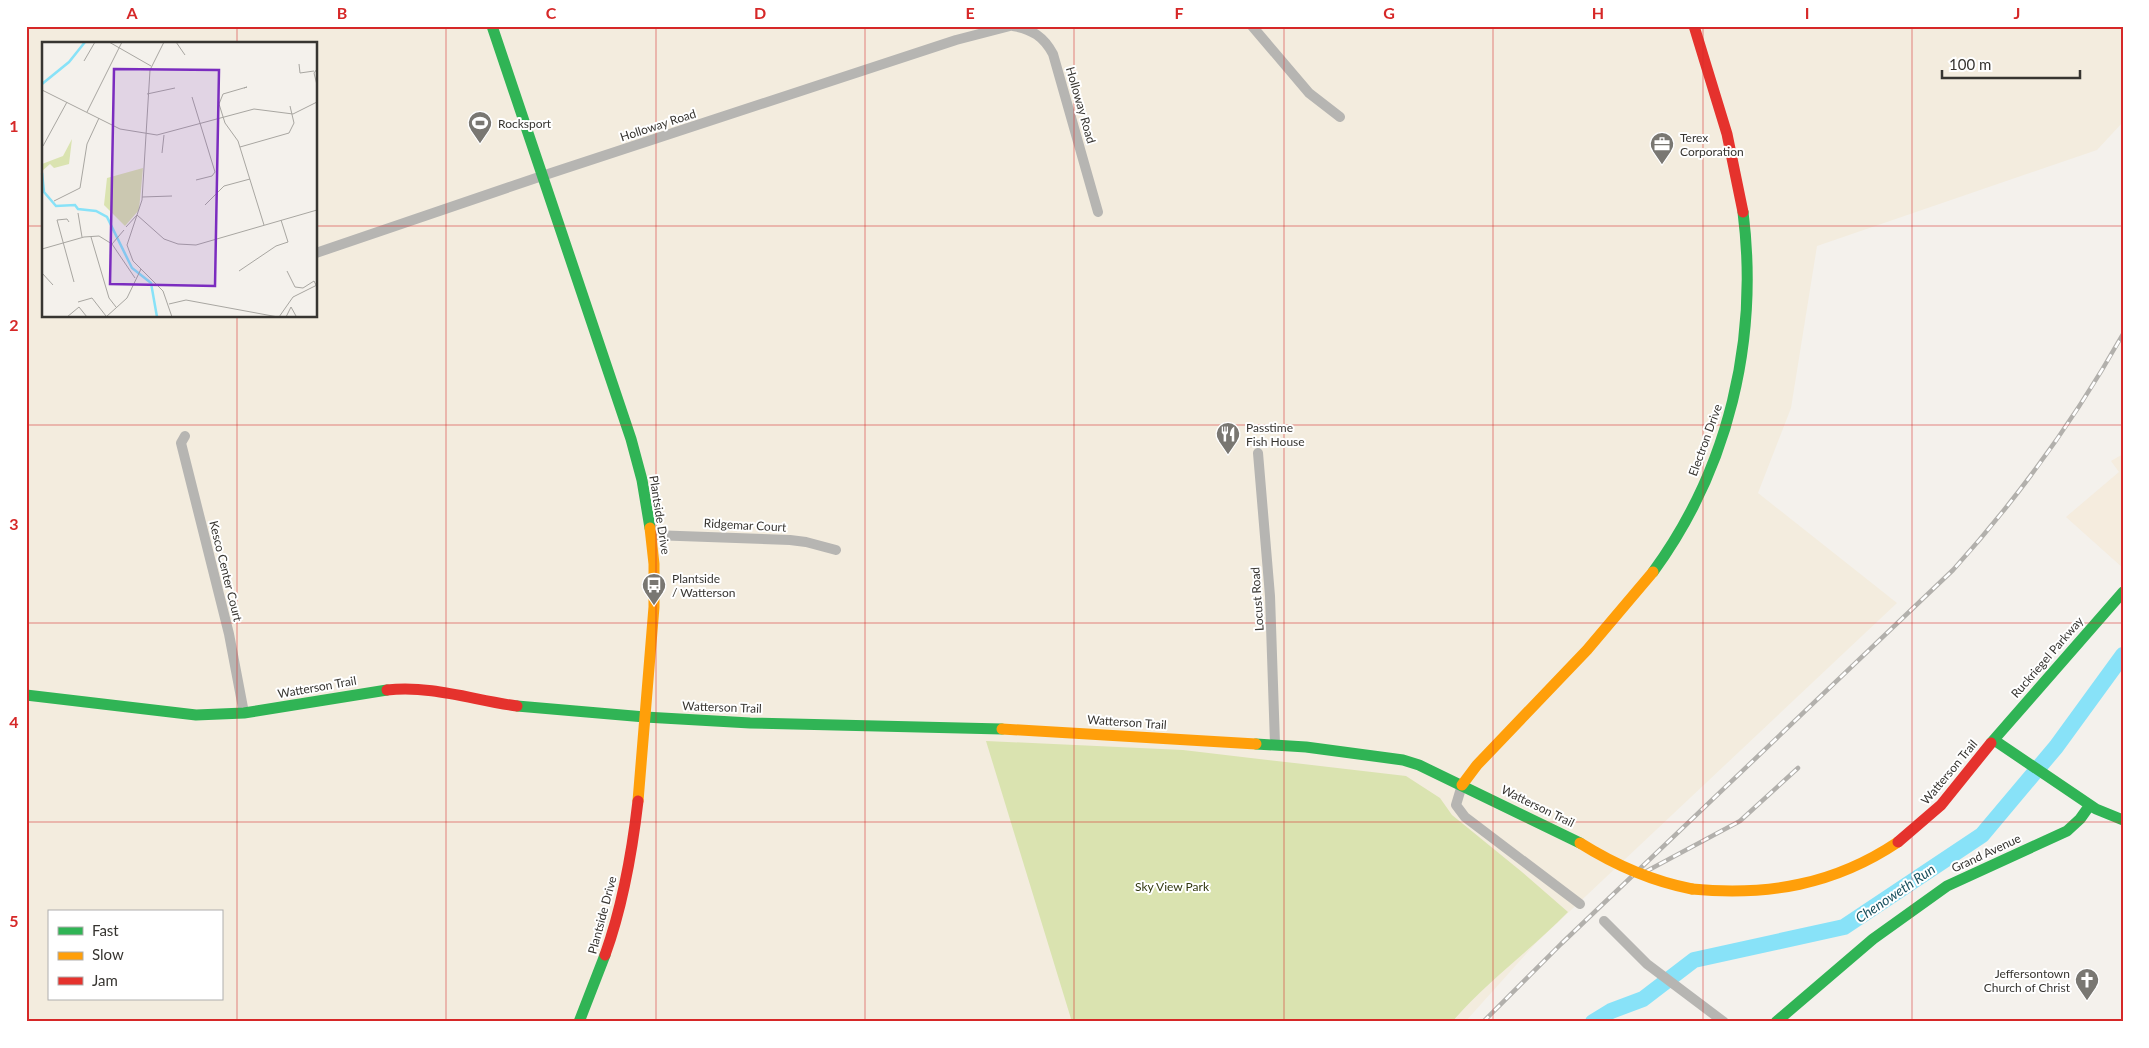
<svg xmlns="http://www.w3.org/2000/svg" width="2149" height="1048" font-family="Lato,sans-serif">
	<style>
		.commercial { fill: #f5ecde }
		.industrial { fill: #f3ecde; fill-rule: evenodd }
		.green { fill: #dae3b0 }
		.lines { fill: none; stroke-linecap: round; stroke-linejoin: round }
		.river { stroke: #88e2f8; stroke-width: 16 }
		.street { stroke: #b6b5b2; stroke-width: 10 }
		.fast { stroke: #30b455; stroke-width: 11 }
		.slow { stroke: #ff9f0a; stroke-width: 11 }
		.jam { stroke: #e5322d; stroke-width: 11 }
		.rail-casing { stroke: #b2b0ac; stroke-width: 4.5 }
		.rail { stroke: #fff; stroke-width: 2.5; stroke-dasharray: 8; stroke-linecap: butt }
		.slow-bridge { stroke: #ff9f0a; stroke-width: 11 }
		.grid { fill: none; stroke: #d62828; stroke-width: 1; stroke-opacity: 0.55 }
		.labels { text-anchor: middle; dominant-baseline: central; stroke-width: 4; stroke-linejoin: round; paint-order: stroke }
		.street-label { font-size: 12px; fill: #373531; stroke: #fff }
		.poi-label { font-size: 12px; fill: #373531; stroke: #fff; text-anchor: start }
		.park-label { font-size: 12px; fill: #313810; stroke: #fff }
		.water-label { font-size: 14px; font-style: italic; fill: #1a515f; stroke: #fff }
		.inset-river { fill: none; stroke: #88e2f8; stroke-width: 2.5 }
		.inset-road { fill: none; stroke: #a8a6a1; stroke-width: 1 }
		.view { fill: #7b2cbf; fill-opacity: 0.15; stroke: #7b2cbf; stroke-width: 2.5 }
		.inset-edge { fill: none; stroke: #373531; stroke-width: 2.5 }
		.neatline { fill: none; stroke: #d62828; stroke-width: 2 }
		.grid-label { font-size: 16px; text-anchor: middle; font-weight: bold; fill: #d62828 }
	</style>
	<rect width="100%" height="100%" fill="#f4f1ec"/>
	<!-- commercial -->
	<path class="commercial" d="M2123,454V568L2066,517L2119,472L2111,461Z"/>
	<!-- industrial -->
	<path class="industrial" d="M26,26H2123V122L2097,150L1817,246L1791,408L1758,493L1897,603L1535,944L1465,1022H26ZM44,44H316V316H44ZM49,912H221V999H49Z"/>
	<!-- green -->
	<path class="green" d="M986,741L1183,750L1406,776L1440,798L1452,815L1522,872L1568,912C1531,950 1487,981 1452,1022H1072Z"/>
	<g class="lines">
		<!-- river -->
		<path class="river" d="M1593,1022L1611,1011L1643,999L1694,960L1844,927L1982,835L2056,747L2123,655"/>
		<!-- street -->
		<path class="street" d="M1013,26C1032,29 1044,37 1053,54L1098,212
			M1252,26L1309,93L1340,117
			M316,253L542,176L956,40L1010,26
			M185,436L181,443L229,634L244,713
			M1258,453L1270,596L1275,744
			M652,535L790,540L806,542L836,550
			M1462,785L1456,805L1465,817L1580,904
			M1604,921L1647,964L1724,1022"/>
		<!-- fast -->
		<path class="fast" d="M492,26L631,439L642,480L650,528
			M1653,572C1729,468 1759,340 1743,212
			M26,695L196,715L244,713L387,690
			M517,706L645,717L750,723L1002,729
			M1994,740L2096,809L2123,820
			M1991,743L2123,592
			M1256,744L1306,747L1403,760L1419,765L1580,843
			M579,1022L605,955
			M1776,1022L1873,939L1947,886L2067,831L2080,819L2090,805"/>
		<!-- slow -->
		<path class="slow" d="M1002,729L1256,744
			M1462,785L1477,765L1587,650L1653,572
			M638,801L654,607V564L650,528
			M1692,889C1768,896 1834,885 1898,842"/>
		<!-- jam -->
		<path class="jam" d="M1694,26L1727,134L1743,212
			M387,690C431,685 473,700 517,706
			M1898,842L1941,805L1991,743
			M605,955C623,905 632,853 638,801"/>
		<!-- rail casing -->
		<g class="rail-casing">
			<path id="rail" d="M1645,872L1740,821L1798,768
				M1483,1022L1561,944L1953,570C2019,497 2075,419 2123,334"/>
		</g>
		<!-- rail -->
		<use href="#rail" class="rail"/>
		<!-- slow-bridge -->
		<path class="slow-bridge" d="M1580,843C1615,865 1651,881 1692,889"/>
	</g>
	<!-- grid -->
	<path class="grid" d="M237,26V44M446,26V1022M656,26V1022M865,26V1022M1074,26V1022M1284,26V1022M1493,26V1022M1703,26V1022M1912,26V1022M26,226H44M316,226H2123M237,316V1022M26,425H2123M26,623H2123M26,822H2123"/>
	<!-- icons -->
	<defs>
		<g id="stadium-pin" transform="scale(1.25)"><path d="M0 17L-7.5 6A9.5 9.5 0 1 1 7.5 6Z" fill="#797772" stroke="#fff"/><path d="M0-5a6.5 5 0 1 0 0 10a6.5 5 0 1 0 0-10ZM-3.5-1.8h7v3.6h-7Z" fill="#fff"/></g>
		<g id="office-pin" transform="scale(1.25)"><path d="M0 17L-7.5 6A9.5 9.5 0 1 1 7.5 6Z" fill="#797772" stroke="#fff"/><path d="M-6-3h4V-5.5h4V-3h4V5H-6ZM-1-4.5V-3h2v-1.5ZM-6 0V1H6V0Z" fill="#fff"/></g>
		<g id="restaurant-pin" transform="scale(1.25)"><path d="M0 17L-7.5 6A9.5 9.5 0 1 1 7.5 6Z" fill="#797772" stroke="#fff"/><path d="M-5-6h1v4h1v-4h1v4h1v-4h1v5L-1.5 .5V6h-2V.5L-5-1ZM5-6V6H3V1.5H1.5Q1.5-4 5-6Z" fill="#fff"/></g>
		<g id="bus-pin" transform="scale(1.25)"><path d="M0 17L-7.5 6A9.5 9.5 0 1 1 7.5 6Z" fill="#797772" stroke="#fff"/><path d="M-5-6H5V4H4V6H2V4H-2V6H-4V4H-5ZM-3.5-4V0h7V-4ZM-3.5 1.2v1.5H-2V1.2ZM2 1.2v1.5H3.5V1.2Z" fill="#fff"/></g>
		<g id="church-pin" transform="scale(1.25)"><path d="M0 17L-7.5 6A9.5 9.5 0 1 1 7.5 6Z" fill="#797772" stroke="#fff"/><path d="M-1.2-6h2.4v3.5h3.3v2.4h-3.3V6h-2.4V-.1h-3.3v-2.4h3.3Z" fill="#fff"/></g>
	</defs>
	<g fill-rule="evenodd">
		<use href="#stadium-pin" x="480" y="123"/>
		<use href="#office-pin" x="1662" y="144"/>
		<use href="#restaurant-pin" x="1228" y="434"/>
		<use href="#bus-pin" x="654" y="585"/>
		<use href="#church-pin" x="2087" y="980"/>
	</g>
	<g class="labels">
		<!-- street labels -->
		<g class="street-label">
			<text transform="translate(1081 105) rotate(74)">Holloway Road</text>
			<text transform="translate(658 125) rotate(-18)">Holloway Road</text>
			<text transform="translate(1705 440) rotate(-70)">Electron Drive</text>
			<text transform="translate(660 515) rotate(81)">Plantside Drive</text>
			<text transform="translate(745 525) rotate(3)">Ridgemar Court</text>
			<text transform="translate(226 571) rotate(76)">Kesco Center Court</text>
			<text transform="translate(1257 599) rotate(-94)">Locust Road</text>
			<text transform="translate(2047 657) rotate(-49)">Ruckriegel Parkway</text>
			<text transform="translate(317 687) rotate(-10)">Watterson Trail</text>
			<text transform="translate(722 707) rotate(2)">Watterson Trail</text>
			<text transform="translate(1127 722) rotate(4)">Watterson Trail</text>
			<text transform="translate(1949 772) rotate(-50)">Watterson Trail</text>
			<text transform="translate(1538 806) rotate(26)">Watterson Trail</text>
			<text transform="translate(1986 853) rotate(-25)">Grand Avenue</text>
			<text transform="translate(602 915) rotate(-75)">Plantside Drive</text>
		</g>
		<!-- poi labels -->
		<g class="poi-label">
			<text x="498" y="123">Rocksport</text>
			<text x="1680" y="137">Terex<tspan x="1680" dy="14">Corporation</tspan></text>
			<text x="1246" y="427">Passtime<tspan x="1246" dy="14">Fish House</tspan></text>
			<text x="672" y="578">Plantside<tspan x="672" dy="14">/ Watterson</tspan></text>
			<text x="2070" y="973" text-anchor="end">Jeffersontown<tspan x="2070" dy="14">Church of Christ</tspan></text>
		</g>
		<!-- park labels -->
		<g class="park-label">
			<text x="1172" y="886">Sky View Park</text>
		</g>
		<!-- water labels -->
		<g class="water-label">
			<text transform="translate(1895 893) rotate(-34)">Chenoweth Run</text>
		</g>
	</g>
	<!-- overview -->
	<g transform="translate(42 42)">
		<rect width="275" height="275" fill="#f4f1ec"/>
		<path d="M30,97L27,122L12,126L8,122L0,129V122L21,114ZM101,126L97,168L83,184L62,163L65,136Z" fill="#dae3b0"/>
		<path class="inset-river" d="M0,42L27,20L43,0M0,131L2,150L14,164L33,163L36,167L54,169L65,175L90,226L109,241L115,275"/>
		<path class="inset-road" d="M67,0L109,24M122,0L108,28L100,158L85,203L91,219L121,249L130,275M134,0L143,13M42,19L53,0M257,22L258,31L272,29M275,27L272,31L275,43M202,46L205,45L181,52L177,62L183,81L196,99L222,183M0,48L78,87L115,93L212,67L251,72L275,60M105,52L133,46M150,55L173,130L170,134L154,138M45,70L80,0M1,104L25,60M198,105L247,91L252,81L248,64M120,111L122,93M100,155L130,154M12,159L38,146L45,102L57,76M163,163L182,144L208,137M36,171L40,195M27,180L25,177L15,178L32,240M84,185L95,173L122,197L136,202L154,203L275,168M49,195L67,256L74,265M70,202L82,188M0,207L42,195L57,194L70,202L93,236M197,229L234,204L246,200L239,178M245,229L253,245L261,246L272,239L275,245M0,231L11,243M36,260L50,256L64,274M127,262L144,258L236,275M25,275L37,265L45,275M64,275L85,256L99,227M237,275L251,255L275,243M244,275L249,265L254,274"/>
		<path class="view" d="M72,27L177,28L173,244L68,242Z"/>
		<rect width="275" height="275" class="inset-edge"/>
	</g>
	<!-- border -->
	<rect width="2149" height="1048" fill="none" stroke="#ffffff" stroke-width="55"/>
	<!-- legend -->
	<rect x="48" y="910" width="175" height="90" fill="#ffffff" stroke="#afaead"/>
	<rect x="58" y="927" width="25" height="8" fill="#30b455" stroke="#afaead"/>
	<text x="92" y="936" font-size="15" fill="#373531">Fast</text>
	<rect x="58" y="952" width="25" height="8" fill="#ff9f0a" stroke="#afaead"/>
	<text x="92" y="960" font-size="15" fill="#373531">Slow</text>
	<rect x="58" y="977" width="25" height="8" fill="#e5322d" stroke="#afaead"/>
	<text x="92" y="986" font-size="15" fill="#373531">Jam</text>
	<!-- scale -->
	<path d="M1942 70v8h138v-8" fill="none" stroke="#373531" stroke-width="2.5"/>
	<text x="1949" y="70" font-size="15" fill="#373531" stroke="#ffffff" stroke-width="4" paint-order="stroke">100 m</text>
	<rect x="28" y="28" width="2094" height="992" class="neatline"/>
	<g class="grid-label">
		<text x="132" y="19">A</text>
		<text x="342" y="19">B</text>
		<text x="551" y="19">C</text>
		<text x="760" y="19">D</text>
		<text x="970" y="19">E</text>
		<text x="1179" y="19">F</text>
		<text x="1389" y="19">G</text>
		<text x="1598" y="19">H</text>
		<text x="1807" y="19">I</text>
		<text x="2017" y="19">J</text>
		<text x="14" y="132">1</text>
		<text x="14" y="331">2</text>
		<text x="14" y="530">3</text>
		<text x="14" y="728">4</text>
		<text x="14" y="927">5</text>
	</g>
</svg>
